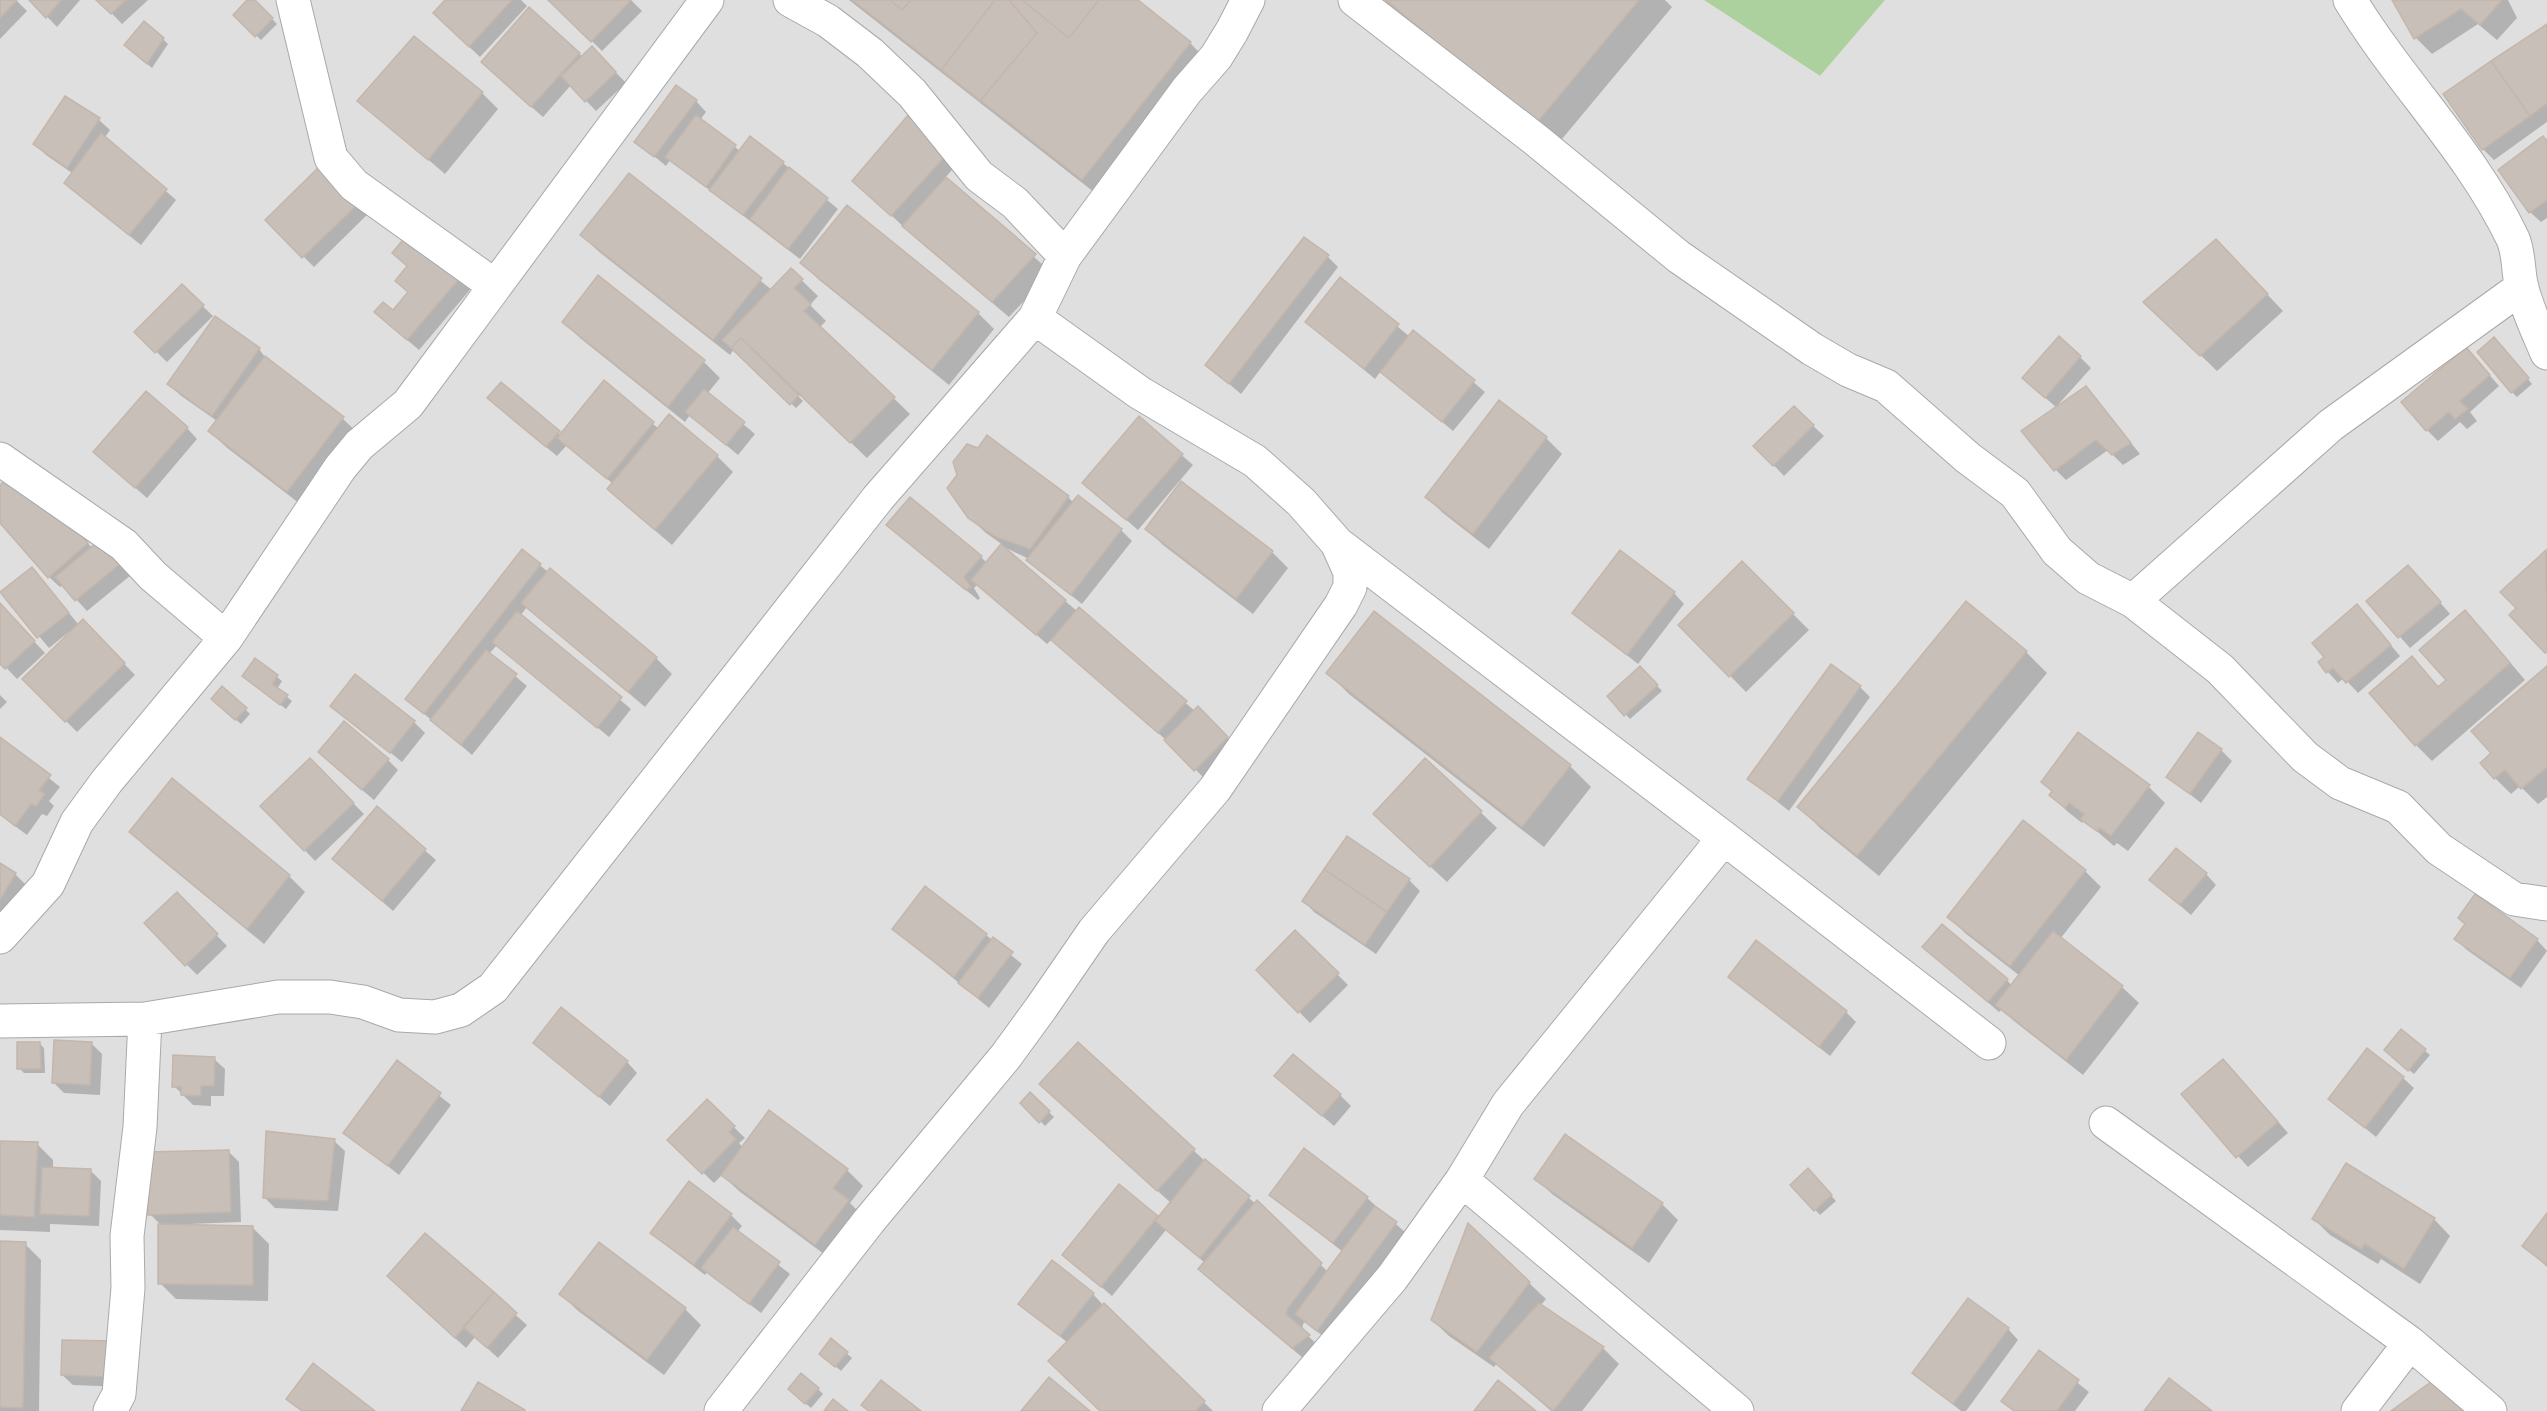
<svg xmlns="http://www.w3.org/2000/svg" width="2547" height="1411" font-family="Roboto,sans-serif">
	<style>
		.residential { fill: #e0dfdf }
		.forest { fill: #add19e }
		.shadow { fill: #0003 }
		.building { fill: #c7bfb8; stroke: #c4b6ab; stroke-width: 1.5 }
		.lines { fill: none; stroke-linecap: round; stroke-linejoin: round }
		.minor-casing { stroke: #a9a9a9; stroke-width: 35 }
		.minor { stroke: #fff; stroke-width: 33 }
	</style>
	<rect width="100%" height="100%" fill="#f2efe9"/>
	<!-- residential -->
	<path class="residential" d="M0,0H1704L1820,76L1885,0H2547V1411H0Z"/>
	<!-- forest -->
	<path class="forest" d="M1704,0H1885L1820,76Z"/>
	<!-- shadow -->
	<path class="shadow" d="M0,0H16L27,11L0,39Z
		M31,0H80L57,27Z
		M99,0H148L122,24Z
		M250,0H253L277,24L261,40L235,15Z
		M447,0H521L527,6L480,57L445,24Z
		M550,0H631L642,11L602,51Z
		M849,0H1135L1190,43L1211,64L1104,200Z
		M1384,0H1665L1672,7L1557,145Z
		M2394,0H2508L2517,18L2497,40L2478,24L2432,54L2416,38Z
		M529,9L583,57L603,59L626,83L596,111L571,85L543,117L493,73Z
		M2547,27V122L2494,160L2483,149L2445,95Z
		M415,38L482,93L498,109L445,174L360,101Z
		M163,39L168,44L152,68L131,50Z
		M65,98L99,120L110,130L105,137L176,200L141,245L76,193L65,183L72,173L46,155L35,144Z
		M696,101L706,112L700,120L740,151L783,163L838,209L800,259L670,160L666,166L636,141Z
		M909,116L958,163L945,178L1051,272L1009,317L920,242L865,191Z
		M2547,142V218L2541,222L2530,212Z
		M324,164L370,212L314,267L267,220Z
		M630,175L772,290L791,270L818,296L810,305L826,321L820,327L910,414L867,458L796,390L794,392L803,401L796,408L734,349L730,355L598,251L582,235Z
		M394,253L474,285L419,350L387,323L409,293L408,267Z
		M1328,257L1338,267L1241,394L1207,365Z
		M2232,257L2283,311L2217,371L2162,318Z
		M802,263L978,313L994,329L949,385L818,279Z
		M598,277L704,362L720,378L707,394L755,434L738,455L690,415L685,422L580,338L564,322Z
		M1341,279L1410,337L1414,332L1485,392L1453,431L1381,371L1375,379L1307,322Z
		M182,286L213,316L167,362L136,332Z
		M2499,344L2532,384L2517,397L2512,392Z
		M259,349L268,361L343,419L360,435L304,507L226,447L210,431L217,421L180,395L169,384Z
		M2080,357L2091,368L2056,407L2035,389Z
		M2476,359L2499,386L2470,412L2477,421L2467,429L2460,422L2438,441L2427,430Z
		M604,383L659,429L717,456L733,472L672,545L625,505L609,489L613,484L567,445L557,456L500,409L562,435Z
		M2086,388L2140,454L2123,465L2108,450L2066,480L2056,470Z
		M1500,402L1546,438L1562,454L1489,549L1443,513L1427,497Z
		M1794,408L1824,436L1784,476L1755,446Z
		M1139,418L1193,465L1138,530L1095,493Z
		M187,428L197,439L147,498L106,462Z
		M32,479L92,548L101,541L131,575L87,611L63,585L60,587L49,577L0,521V487Z
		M1068,497L1074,503L1121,530L1132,541L1082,604L1039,570L1029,559L1006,548L1005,550L1195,711L1198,709L1238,748L1206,780L1166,740L1052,639L1047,644L978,584L974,588L980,598L978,600L899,535L981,557L987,563L1003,545L986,533L969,517Z
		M1147,529L1272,552L1288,568L1253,614L1163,545Z
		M522,551L656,658L672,674L645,707L527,607L520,616L631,709L609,737L497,645L489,654L527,686L472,755L407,699Z
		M2546,552L2547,553V653L2511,615L2518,609Z
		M1742,563L1809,630L1746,692L1680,625Z
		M32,569L79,625L83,621L135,675L77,732L24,679L72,632L70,631L49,648L2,592Z
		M2419,578L2450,614L2410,648L2368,601Z
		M1674,593L1684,604L1638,664L1574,613Z
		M0,605L45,653L17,679L0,661Z
		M1375,613L1570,766L1591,787L1544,847L1349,694L1328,673Z
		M2367,617L2400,656L2358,693L2344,678L2338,683L2328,672Z
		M2481,628L2525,680L2432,761L2416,745L2411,658L2440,688L2448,681Z
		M2026,652L2047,673L1879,876L1820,828L1799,807Z
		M256,660L282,681L277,689L292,701L286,709L249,681Z
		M1640,668L1662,691L1630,719L1609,696Z
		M2547,669V797L2538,804L2520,786L2511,794L2495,778L2493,753Z
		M1860,687L1870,697L1789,811L1749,779Z
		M0,695L7,702L0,709Z
		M218,704L245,709L250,714L241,724Z
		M332,705L414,722L425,733L402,762Z
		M0,739L60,787L49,801L54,806L47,816L42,814L27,835L0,815Z
		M2221,750L2232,761L2201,803L2168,777Z
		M310,760L364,814L315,861L263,806Z
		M388,760L398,770L374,800L330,763Z
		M1426,760L1497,828L1447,882L1391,830Z
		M172,781L289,876L305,892L264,944L147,848L131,832Z
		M2043,782L2149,787L2165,803L2128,851L2117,843L2114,846L2084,820L2082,823L2067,811L2051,795L2053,792Z
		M377,809L436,860L393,911L334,859Z
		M1347,838L1409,880L1420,891L1376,954L1314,912L1304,901Z
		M0,865L16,875L26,885L0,928Z
		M2085,871L2101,887L2060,939L2122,987L2139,1003L2083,1075L2014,1021L2002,1009L1999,1012L1924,947L2007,980L2012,986L2020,976L1965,933L1949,917Z
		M2206,874L2216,885L2191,915L2162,890Z
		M177,894L227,946L197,975L146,923Z
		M894,929L986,935L1022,964L989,1008Z
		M1295,932L1348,985L1310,1023L1258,970Z
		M2456,939L2537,940L2547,951L2521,988L2467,950Z
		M1730,977L1846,1012L1856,1022L1830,1056Z
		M2401,1031L2430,1055L2414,1074L2390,1055Z
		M39,1043L44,1048L45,1073H24L19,1068Z
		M91,1043L102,1054L100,1095L64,1093L54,1083Z
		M535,1043L627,1062L637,1073L610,1106Z
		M1078,1044L1206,1162L1256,1204L1257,1202L1328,1272L1343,1252L1271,1195L1367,1198L1407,1234L1328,1340L1305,1322L1303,1324L1302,1330L1325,1352L1309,1363L1216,1285L1200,1269L1205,1263L1166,1230L1112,1296L1064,1255L1119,1186L1159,1218L1171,1203L1057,1100Z
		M214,1059L225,1069L224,1096H211V1106L193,1105L174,1086Z
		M397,1062L451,1105L399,1175L345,1132Z
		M2234,1071L2288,1133L2248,1167L2183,1094Z
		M1276,1076L1340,1095L1351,1106L1334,1126Z
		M2403,1078L2414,1088L2376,1137L2330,1099Z
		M1030,1094L1054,1117L1045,1126L1022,1103Z
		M707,1101L745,1138L739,1143L743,1148L847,1170L863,1186L850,1203L864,1217L832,1260L739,1191L722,1175L714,1183L669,1140Z
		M334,1141L345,1151L338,1211L275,1208L264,1197Z
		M0,1142L37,1144L53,1160V1169L90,1170L101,1181L99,1226L50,1224V1232L0,1230Z
		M228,1151L239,1162L241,1222L189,1224V1226L252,1227L269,1244L268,1301L176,1299L160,1283V1224L150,1214Z
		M1808,1170L1836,1201L1820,1215L1792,1185Z
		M1536,1178L1662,1204L1678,1220L1649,1263L1552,1194Z
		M731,1215L742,1226L737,1232L790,1274L761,1313L707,1272L705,1275L663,1243L652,1232Z
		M2547,1215V1267L2524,1246Z
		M2314,1219H2434L2450,1236L2420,1284L2381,1259L2378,1264L2330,1235Z
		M1469,1226L1546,1299L1541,1305L1603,1348L1619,1364L1582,1411H1551L1497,1363L1494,1367L1449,1336L1432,1320Z
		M425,1235L527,1325L498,1358L475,1337L466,1348L399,1287Z
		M0,1243L25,1244L41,1260L39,1411H0Z
		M561,1294L685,1309L701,1325L664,1375L577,1310Z
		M1093,1294L1103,1305L1213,1411H1102L1068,1343L1020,1304Z
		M2008,1329L2018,1340L1966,1411H1961L1914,1373Z
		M831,1340L852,1358L841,1371L826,1358Z
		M63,1341L124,1387L73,1385L62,1375Z
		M2039,1352L2089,1392L2075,1411H2013L2003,1401Z
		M818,1389L823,1394L811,1408L795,1394Z"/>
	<!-- building -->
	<path class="building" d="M0,0H17L0,18Z
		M29,0H61L46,18Z
		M96,0H126L111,14Z
		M247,0H255L273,18L255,37L233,15Z
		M445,0H512L469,47L433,13Z
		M548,0H631L591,42Z
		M852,0H1138L1191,42L1082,180Z
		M890,0H911L902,10Z
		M995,0H1009L1037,33L980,101L941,70Z
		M1022,0H1099L1069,38Z
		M1386,0H1639L1535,125Z
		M2392,0H2501V1L2480,25L2461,9L2414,39Z
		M529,7L580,53L531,107L481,62Z
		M144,21L164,38L147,64L124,45Z
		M2547,24V103L2530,116L2491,61Z
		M414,36L483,92L428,160L357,101Z
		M592,46L616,72L585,102L561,76Z
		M2491,61L2530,116L2482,150L2443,94Z
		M676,85L697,100L654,157L634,142Z
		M65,96L100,118L67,168L33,144Z
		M909,114L949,152L891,216L852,181Z
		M696,115L736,145L706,187L665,157Z
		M101,133L167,189L129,235L64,183Z
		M750,136L784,162L743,215L709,190Z
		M2543,136L2547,141V200L2529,213L2498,170Z
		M324,162L361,201L302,258L265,220Z
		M789,167L828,198L788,249L750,219Z
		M629,173L762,278L713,340L580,235Z
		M946,177L1036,254L992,302L902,226Z
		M847,205L979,312L932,370L800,263Z
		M412,229L464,273L407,340L374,312L383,302L393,310L408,292L395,281L407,266L392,253Z
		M1304,237L1329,255L1229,384L1205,365Z
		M2216,239L2268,294L2200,356L2143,302Z
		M791,268L803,279L794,288L811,304L804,311L895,397L850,443L741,338L731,348L722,340Z
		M598,275L705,360L668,407L562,322Z
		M1340,277L1399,324L1364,369L1305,322Z
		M182,284L204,305L155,353L134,332Z
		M215,316L260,348L212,416L167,384Z
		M1413,330L1475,380L1442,422L1380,372Z
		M2059,336L2081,356L2045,398L2022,378Z
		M2494,337L2529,378L2511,393L2477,352Z
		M741,338L799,395L790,405L731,348Z
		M2466,347L2490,375L2460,401L2468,409L2455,419L2449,412L2426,431L2401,402Z
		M265,356L344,417L287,492L208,431Z
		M604,380L654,422L607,479L557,438Z
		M501,382L560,431L546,447L487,398Z
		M2086,386L2131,443L2112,455L2096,440L2054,471L2021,431Z
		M704,389L745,422L726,445L685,412Z
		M146,391L188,427L135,488L93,452Z
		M1499,400L1547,437L1473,534L1425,497Z
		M1794,406L1814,425L1773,466L1753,446Z
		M669,414L718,455L655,530L607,489Z
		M1139,416L1183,454L1126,520L1082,483Z
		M987,435L1069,496L1030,549L996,537L968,518L947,488L957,475L953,462L967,444L978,448Z
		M21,466L88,543L48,578L0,523V485Z
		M1181,481L1273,551L1236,599L1145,529Z
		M1078,495L1122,529L1071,595L1026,560Z
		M910,497L982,556L964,577L971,587L966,590L886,525Z
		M101,539L121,563L75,601L55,577Z
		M1001,544L1066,600L1036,635L971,580Z
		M522,549L541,564L424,714L405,699Z
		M1620,550L1675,592L1627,655L1572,613Z
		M2546,550L2547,652L2545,653L2509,615L2516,608L2500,592Z
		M1742,561L1794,613L1729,677L1678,625Z
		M2408,565L2441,602L2398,638L2366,601Z
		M32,567L69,613L37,638L0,592Z
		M550,568L657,657L628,692L521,603Z
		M1966,601L2027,651L1857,856L1797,807Z
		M0,603L35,641L5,669L0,664Z
		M2357,604L2391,645L2346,683L2333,668L2326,673L2318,662L2324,657L2312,643Z
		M1079,607L1187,701L1158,733L1051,640Z
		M2465,610L2510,663L2415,746L2369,693L2412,656L2438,687L2446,680L2419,650Z
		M517,611L622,697L597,728L492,642Z
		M1374,611L1571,765L1522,827L1326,673Z
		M83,619L125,663L65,722L22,679Z
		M486,650L517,674L461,745L430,720Z
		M255,658L278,675L272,684L288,695L280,705L242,676Z
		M1831,664L1861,686L1778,801L1747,779Z
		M1640,666L1658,685L1624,716L1607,696Z
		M2547,666V767L2521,789L2505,770L2494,779L2480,763L2491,753L2471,731Z
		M355,674L415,721L390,753L330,706Z
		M222,686L247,708L235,720L211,699Z
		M1198,706L1228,737L1194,771L1164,740Z
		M344,721L389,759L362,790L318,752Z
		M2078,732L2150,785L2111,836L2100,828L2097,831L2080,819L2084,814L2069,803L2065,808L2049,795L2052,791L2041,782Z
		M2198,732L2222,749L2190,794L2166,777Z
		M0,737L51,775L39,790L45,794L36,806L31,804L15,826L0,814Z
		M310,758L354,803L304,851L260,806Z
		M1425,758L1482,811L1430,867L1373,814Z
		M172,778L290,875L247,929L129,832Z
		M377,806L426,849L382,901L332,859Z
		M2023,820L2086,870L2010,966L1947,917Z
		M1347,836L1410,879L1387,912L1324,869Z
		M2176,848L2207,873L2180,905L2149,880Z
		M0,863L16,873L0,900Z
		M1324,869L1387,912L1365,945L1302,901Z
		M925,886L987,934L954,977L892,929Z
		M177,892L218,934L185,966L144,923Z
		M2475,894L2538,939L2510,978L2454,939L2465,924L2458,918Z
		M1942,924L2008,979L1988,1002L1922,947Z
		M1295,930L1339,973L1298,1013L1256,970Z
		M2053,931L2123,986L2066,1060L1995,1005Z
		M993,937L1013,952L978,998L958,983Z
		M1756,940L1847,1011L1819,1047L1728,977Z
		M561,1007L628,1061L599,1097L533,1043Z
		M2401,1029L2426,1049L2408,1071L2384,1050Z
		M54,1040L92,1042L90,1085L52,1083Z
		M17,1042H40L41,1069H17Z
		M1078,1042L1195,1149L1157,1191L1039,1084Z
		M2367,1048L2404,1077L2365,1128L2328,1099Z
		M1293,1054L1341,1094L1322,1116L1274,1076Z
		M173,1055L215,1057L214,1086H201V1096L181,1095V1087H172Z
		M2223,1059L2278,1122L2236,1158L2181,1094Z
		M397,1060L441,1093L388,1166L343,1133Z
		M1030,1092L1050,1111L1039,1123L1020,1103Z
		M707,1099L735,1126L729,1132L736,1139L702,1174L667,1140Z
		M769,1110L848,1169L833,1188L849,1200L815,1245L721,1175Z
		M266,1131L335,1139L328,1201L263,1198Z
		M1565,1134L1663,1203L1632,1248L1534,1179Z
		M0,1141L38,1142L34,1217L0,1215Z
		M1304,1148L1368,1197L1333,1243L1269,1195Z
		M229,1150L231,1212L148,1215L146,1152Z
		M1205,1159L1250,1196L1200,1258L1155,1221Z
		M2346,1163L2435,1218L2404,1269L2365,1244L2361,1249L2312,1219Z
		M42,1167L91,1169L89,1216L40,1214Z
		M1808,1168L1832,1195L1814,1211L1790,1185Z
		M689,1181L732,1214L694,1265L650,1233Z
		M1119,1184L1158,1216L1101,1287L1062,1255Z
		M1257,1200L1322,1263L1288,1308L1286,1314L1310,1335L1292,1348L1198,1269Z
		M1375,1206L1397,1222L1317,1331L1295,1314Z
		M2547,1213V1265L2522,1246Z
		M1468,1223L1530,1282L1477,1352L1431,1320Z
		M158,1224L253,1226V1285L158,1284Z
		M733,1227L780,1262L749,1304L701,1268Z
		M425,1233L494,1292L455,1338L387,1276Z
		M0,1241L26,1242L23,1408L0,1407Z
		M599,1242L686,1308L647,1360L559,1294Z
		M1052,1260L1094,1293L1060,1336L1018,1304Z
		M494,1292L517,1313L487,1348L463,1327Z
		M1968,1298L2009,1328L1953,1404L1912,1373Z
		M1104,1303L1205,1401L1195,1411H1100L1048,1361Z
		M1539,1303L1604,1347L1553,1411L1489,1358Z
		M831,1338L848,1352L835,1367L819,1354Z
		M62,1340L114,1341L113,1377L61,1375Z
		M2039,1350L2079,1380L2057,1411H2014L2001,1401Z
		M313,1363L375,1411H302L286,1399Z
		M801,1373L819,1388L805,1404L788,1389Z
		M2443,1373L2468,1411H2391Z
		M1049,1377L1090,1411H1021Z
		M2169,1378L2212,1411H2144Z
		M881,1380L921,1411H869L861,1405Z
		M1498,1380L1536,1411H1474Z
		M478,1382L525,1410L524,1411H461Z
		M833,1399L848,1411H824Z"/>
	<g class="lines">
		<!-- minor casing -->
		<g class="minor-casing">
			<path id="minor" d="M293,0L331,158L354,185L495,286
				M790,0L828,21L870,53L912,93L979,176L1015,203L1065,256
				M1355,0L1536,140L1679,257L1812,349L1848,370L1886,386L1968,458L2015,493L2057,551L2088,578L2133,601L2220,669L2305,757L2340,783L2398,807L2439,849L2514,899L2547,904
				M2350,0C2400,82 2471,151 2513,239C2519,253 2518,270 2521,284C2526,307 2538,332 2547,353
				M0,459L124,545L153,576L226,638
				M1338,544L1724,838L1989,1043
				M2133,601L2331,425L2522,287
				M0,937L48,884L77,822L107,781L226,638L340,468L359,445L408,404L707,0
				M0,1021L145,1019L278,997H330L363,1002L399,1015L435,1017L461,1010L493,988L878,498L1035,318L1065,256L1187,90L1216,57L1232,31L1248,0
				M2106,1123L2410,1343L2490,1411
				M1462,1180L1737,1411
				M110,1411L119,1394L128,1288L127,1236L140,1127L145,1019
				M721,1411L869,1221L1006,1056L1041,1008L1094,931L1215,789L1341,605L1350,587V572L1337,543L1301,502L1255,461L1140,393L1035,318
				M1279,1411L1392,1278L1462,1180L1508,1104L1724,838
				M2358,1411L2410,1343"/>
		</g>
		<!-- minor -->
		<use href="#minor" class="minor"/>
	</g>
</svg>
